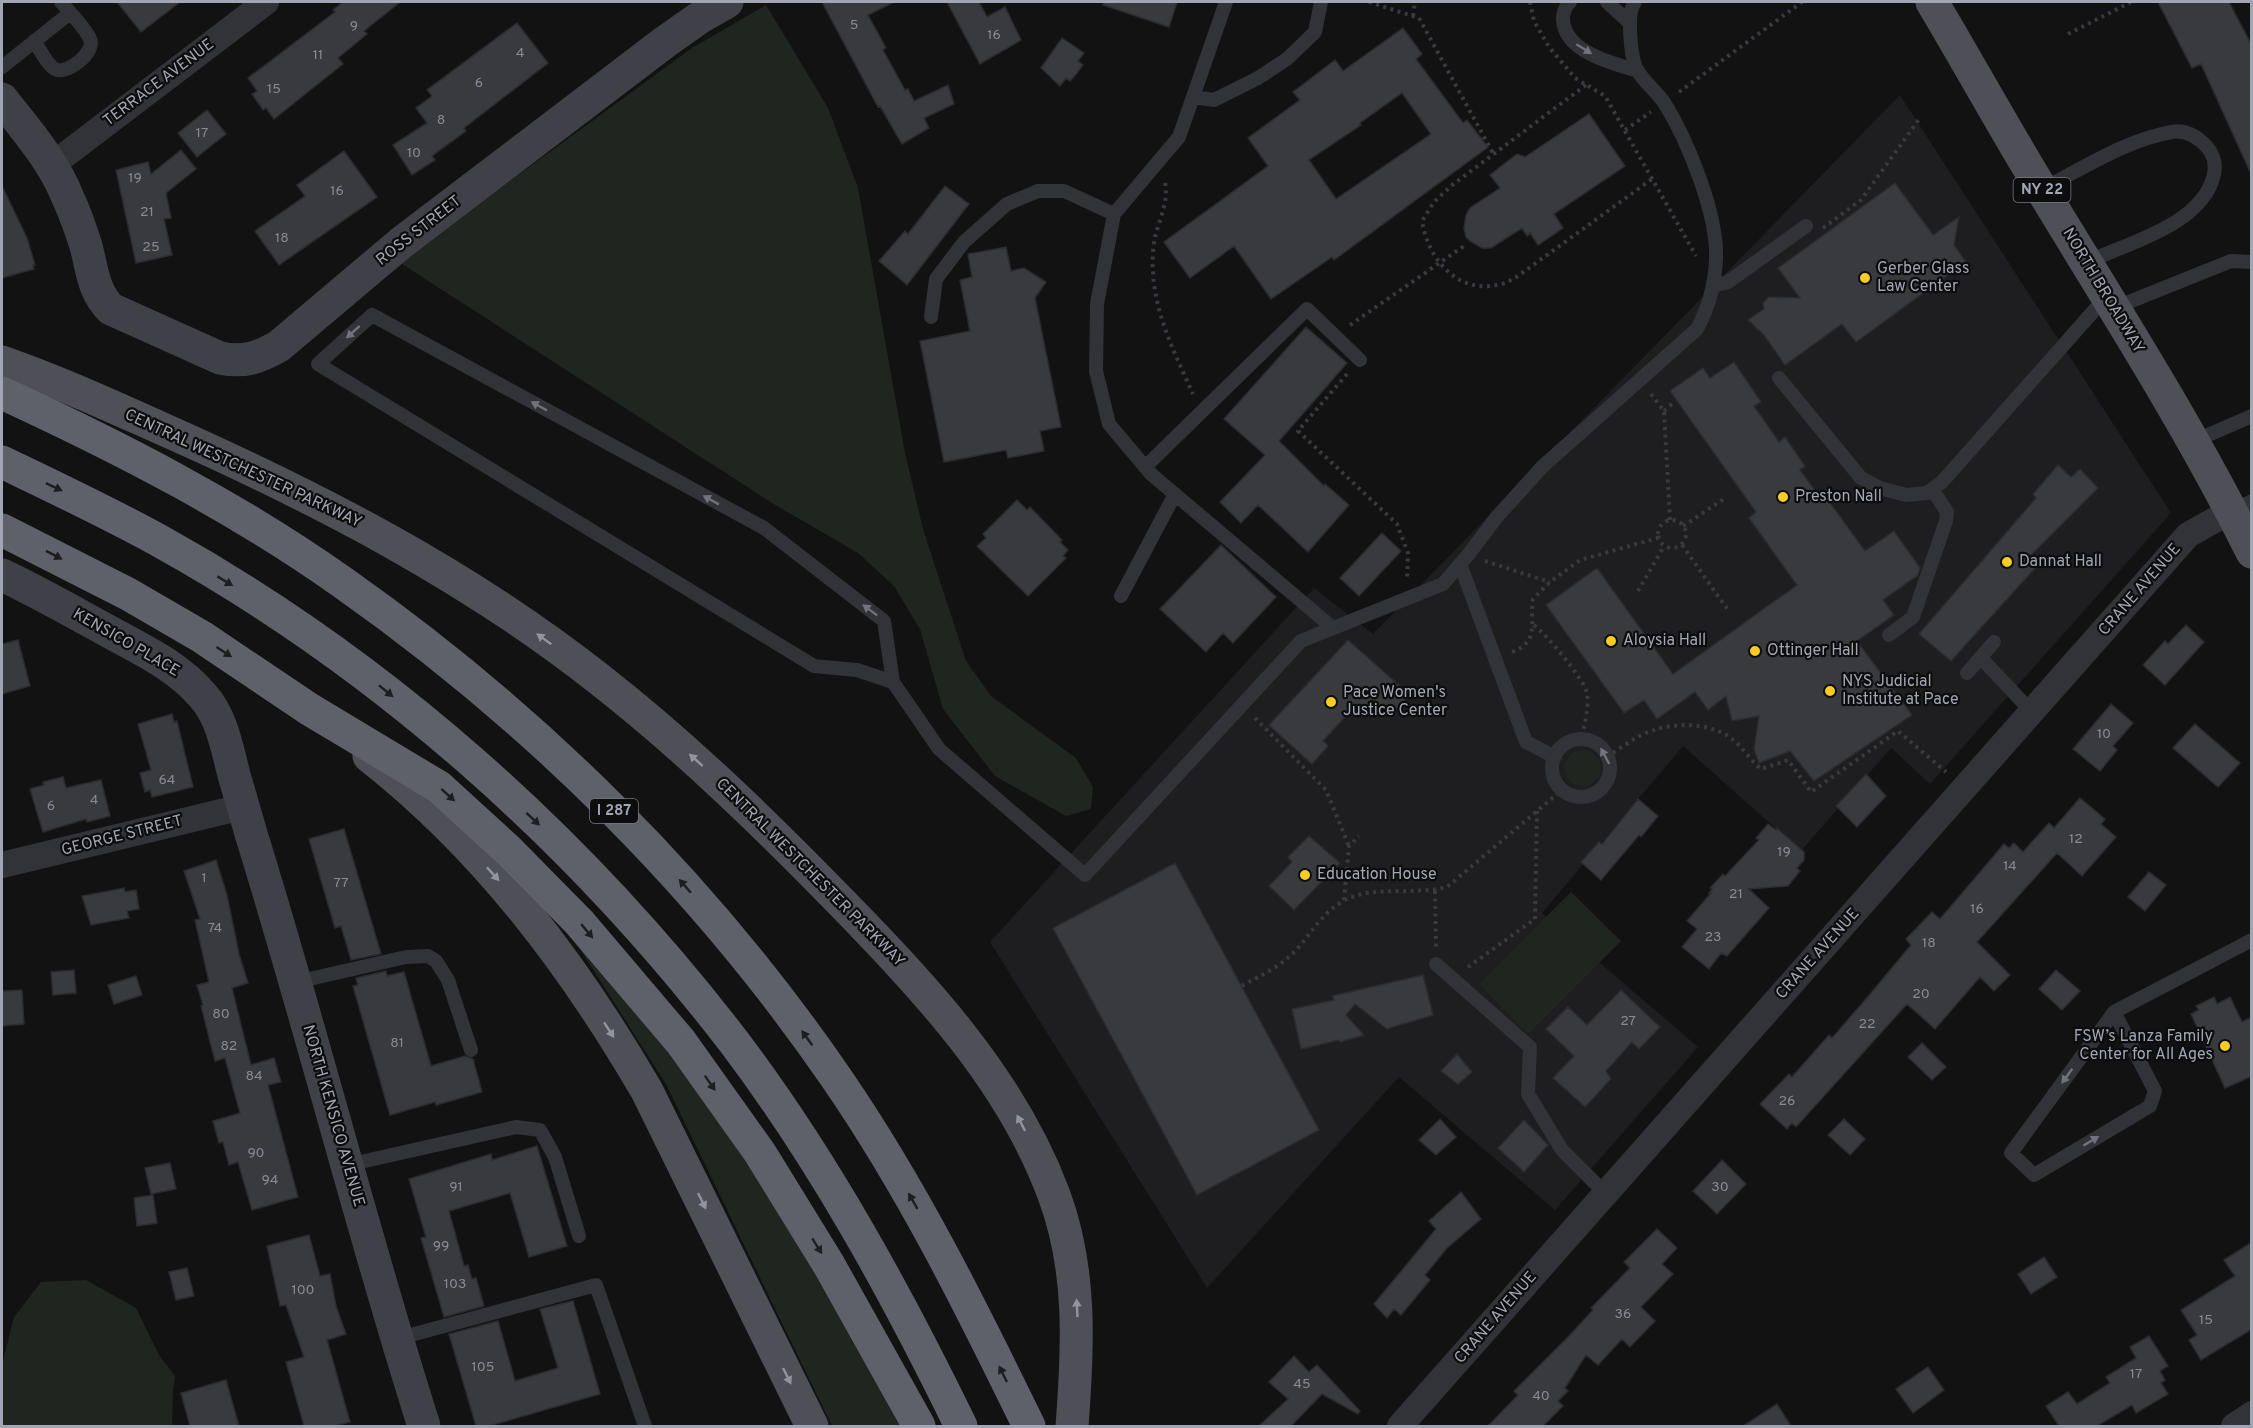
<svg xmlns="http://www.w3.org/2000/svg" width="2253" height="1428" font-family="Overpass,sans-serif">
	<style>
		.built { fill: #1e1e20 }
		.green { fill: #1e261f }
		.building { fill: #393a3e; stroke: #2c2b2f; stroke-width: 1.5; fill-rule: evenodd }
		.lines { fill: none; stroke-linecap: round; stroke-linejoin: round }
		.path { stroke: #383a3f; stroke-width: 4; stroke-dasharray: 3 4.5; stroke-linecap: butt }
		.lane { stroke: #323338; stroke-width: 14 }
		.street { stroke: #323338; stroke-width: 26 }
		.secondary { stroke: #404148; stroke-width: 33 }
		.primary { stroke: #4e4f57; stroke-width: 33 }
		.highway { stroke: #5e606a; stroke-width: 33 }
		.oneway { fill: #70727c }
		.oneway2 { fill: #1d1e20 }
		.oneway3 { fill: #9195a1 }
		.poi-dot { fill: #f8cc24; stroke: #0d0d0e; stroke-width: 2 }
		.labels { text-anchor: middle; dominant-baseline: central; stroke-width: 4.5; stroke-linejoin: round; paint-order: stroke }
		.number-label { font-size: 14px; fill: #888b96 }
		.shield { fill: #0d0d0e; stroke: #757882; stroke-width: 1.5 }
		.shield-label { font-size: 15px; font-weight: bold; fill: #a2a6b4 }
		.street-label { font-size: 16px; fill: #a2a6b4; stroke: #0d0d0e }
		.poi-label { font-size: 16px; fill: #a2a6b4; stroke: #0d0d0e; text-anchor: start }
	</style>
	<rect width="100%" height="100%" fill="#121213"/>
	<!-- built -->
	<path class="built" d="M1900,95L2171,513L1930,784L1891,748L1801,851L1683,746L1542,913L1698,1047L1555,1210L1399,1077L1207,1288L990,942L1314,588L1373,634Z"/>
	<!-- green -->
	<path class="green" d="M766,5L828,108L858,188L905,453L923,529L966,661L991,696L1076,758L1093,787L1091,809L1066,816L995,776L943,709L920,629L894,586L858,553L772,503L399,262L692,48Z
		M1565 768a18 18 0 1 1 36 0a18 18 0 1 1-36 0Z
		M1571,892L1621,941L1528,1034L1479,984Z
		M578,946L644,1019L704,1097L785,1219L902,1426H832L666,1084Z
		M86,1280L136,1308L159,1355L175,1376L173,1390L172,1426H2V1365L14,1317L41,1282Z"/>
	<!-- building -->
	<path class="building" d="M117,2H180L141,32Z
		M343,2H400L364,31L367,34L338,58L343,64L274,119L266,108L263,110L252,94L257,91L248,78L335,12L333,10Z
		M822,2H894L868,15L886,48L883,50L905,90L908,89L914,101L948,85L954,104L924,118L929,128L902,144L880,106L878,107Z
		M947,2H979L987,17L1005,7L1021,40L980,64Z
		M1103,2H1177L1169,27L1103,5Z
		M2158,2H2229L2252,46V176L2201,64L2192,68Z
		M517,23L548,63L464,128L466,131L432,156L435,160L412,175L393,145L427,123L416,108L432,96L427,90Z
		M1403,28L1422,54L1416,59L1463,123L1467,120L1488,147L1334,260L1332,257L1271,299L1234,246L1190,278L1164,242L1268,166L1248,138L1300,100L1293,92L1335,60L1343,71ZM1402,93L1431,134L1336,199L1309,160L1361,125L1360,123Z
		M1062,38L1084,53L1078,61L1083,65L1077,73L1070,81L1066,78L1060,86L1041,68Z
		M207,110L226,134L197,157L178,133Z
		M1589,114L1625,166L1554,214L1563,228L1538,245L1530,233L1527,236L1522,228L1491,248H1482L1470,241L1466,237L1464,228L1466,215L1470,208L1500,188L1490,175L1517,154L1525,157Z
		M181,150L196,169L166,193L171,218L164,219L172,255L136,263L116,170L148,162L151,174Z
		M344,151L377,197L279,265L255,231L305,196L297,185Z
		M1895,183L1933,235L1959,217L1954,245L1966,262L1856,342L1842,324L1785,365L1764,335L1748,320L1764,309L1763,303L1769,297L1800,298L1778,268Z
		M2,186L27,238L35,265H33L34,269L2,278Z
		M945,186L969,204L907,285L879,261L905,231L908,234Z
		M1006,247L1011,271L1024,268L1046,282L1035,298L1061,427L1040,431L1044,451L1008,458L1006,450L944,462L920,341L970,331L960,280L972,277L968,254Z
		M1306,327L1347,363L1279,441L1324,486L1325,484L1349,505L1308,552L1258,505L1241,523L1220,502L1265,455L1224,419Z
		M1734,362L1761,402L1754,406L1779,442L1785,437L1805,466L1800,470L1821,499L1825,496L1865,551L1894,531L1920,568L1918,575L1883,600L1894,615L1857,641L1912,715L1814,781L1790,751L1759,763L1754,749L1759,716L1732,721L1726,696L1708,710L1695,692L1657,719L1644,700L1624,713L1546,605L1597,568L1673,674L1797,585L1749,518L1756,512L1670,391L1703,368L1710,378Z
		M2058,465L2071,477L2080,469L2098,488L2028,558L2037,566L1951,661L1919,634L2036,498L2033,494Z
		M1017,500L1027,510L1030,507L1062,540L1060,542L1068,550L1063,556L1066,558L1028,596L977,546L986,538L983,534Z
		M1382,533L1401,551L1359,596L1340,578Z
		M1221,545L1276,597L1233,643L1223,633L1206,652L1160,609Z
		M2186,625L2204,642L2165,685L2143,665L2165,641L2168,644Z
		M18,640L30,686L2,694V644Z
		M1348,640L1410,695L1391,715L1374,699L1362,712L1355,706L1323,741L1328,746L1312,764L1269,725Z
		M2111,704L2133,723L2113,746L2117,750L2100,771L2073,749Z
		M172,714L174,722L177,721L193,787L152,797L150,790L145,792L140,773L151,770L138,724Z
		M2195,724L2240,763L2218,787L2173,748Z
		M1866,774L1886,796L1857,827L1836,806Z
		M63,777L66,788L101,780L110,816L87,822L86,819L43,832L30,789L44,785L43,782Z
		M2080,798L2105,819L2101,824L2116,837L2082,876L2057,853L1977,942L2010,975L1994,991L1980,977L1935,1029L1907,1004L1796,1127L1792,1123L1787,1129L1760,1104L1789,1074L1792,1077L1829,1035L1832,1038L1866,999L1911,945L1906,939L1932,912L1940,919L2004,844L2009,848L2014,843L2023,852L2049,823L2054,828Z
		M1638,799L1658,816L1641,837L1639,835L1601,880L1581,862L1599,842L1602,844Z
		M1768,824L1776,830L1777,828L1804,852V860L1797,868L1800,871L1788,886L1749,889L1769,908L1727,956L1721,953L1709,969L1682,947L1697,929L1687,921L1711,893H1709L1712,889L1710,888L1723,874L1725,876L1759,840L1756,838Z
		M344,829L381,954L351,960L341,926L335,928L309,839Z
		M1309,836L1340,863L1294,910L1269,886L1292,862L1288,857Z
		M216,860L227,895L239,954L248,983L232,988L251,1065L274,1058L281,1082L268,1085L298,1197L252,1210L238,1162L229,1165L223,1142L219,1143L213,1121L240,1113L225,1058L215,1061L201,1006L203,1005L197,985L209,982L195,920L200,919L184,871Z
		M1175,863L1319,1130L1197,1195L1053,928Z
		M2149,872L2166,885L2145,911L2128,897Z
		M124,888L125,892L136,890L139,909L127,911L129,918L91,925L82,896Z
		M74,970L76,993L53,995L51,972Z
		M2056,970L2080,991L2062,1010L2039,989Z
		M386,971L387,976L404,972L431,1066L465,1056L473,1059L482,1092L436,1105L435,1102L390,1115L353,986L358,985L356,978Z
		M1423,975L1433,1015L1387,1029L1355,1004L1346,1015L1364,1035L1340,1042L1339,1040L1301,1049L1292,1009L1334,1000L1332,996Z
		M136,976L142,995L114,1004L108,985Z
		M22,990L24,1024L2,1026V991Z
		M1621,990L1660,1027L1639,1049L1632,1042L1606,1071L1611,1079L1585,1107L1553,1078L1574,1056L1546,1029L1568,1007L1587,1025Z
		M2214,997L2217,1004L2230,997L2242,1022L2252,1017V1076L2225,1088L2191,1014L2199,1010L2196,1006Z
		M1922,1043L1946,1067L1932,1080L1908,1057Z
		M1457,1054L1472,1072L1458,1084L1441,1071Z
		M1440,1119L1456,1137L1436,1155L1419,1140Z
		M1844,1119L1865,1139L1850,1155L1828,1135Z
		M1524,1120L1548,1145L1524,1172L1498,1148Z
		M537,1146L567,1246L529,1257L510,1193L449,1211L464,1266L468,1265L472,1279L476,1278L484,1306L444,1317L421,1238L426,1237L409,1179L491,1154L492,1160Z
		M1722,1160L1746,1184L1717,1214L1693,1191Z
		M170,1163L176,1189L151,1194L145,1168Z
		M1461,1192L1481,1219L1447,1248L1425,1275L1430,1280L1401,1315L1394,1309L1387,1318L1374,1304L1436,1229L1429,1221Z
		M153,1195L157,1223L137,1226L134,1198Z
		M1657,1229L1677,1248L1662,1264L1673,1274L1641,1307L1655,1321L1630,1347L1622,1339L1598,1365L1586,1355L1565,1388L1568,1391L1558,1401L1563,1406L1543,1426H1488L1518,1395L1514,1391L1568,1337L1593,1310L1591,1308L1630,1268L1624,1262Z
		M309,1235L320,1276L330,1274L336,1306L346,1334L327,1340L350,1422L334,1426H304L286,1362L304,1357L286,1305L280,1306L267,1246Z
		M2252,1242V1329L2201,1360L2189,1340L2197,1335L2181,1310L2235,1276L2224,1260Z
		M2044,1257L2057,1277L2031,1294L2018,1274Z
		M187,1268L194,1296L176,1300L169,1272Z
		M573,1301L600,1394L489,1426H476L449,1334L498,1321L515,1381L558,1368L540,1309Z
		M2149,1336L2168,1366L2160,1371L2165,1380L2161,1383L2168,1394L2136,1413L2132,1405L2097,1426H2059L2046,1406L2068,1392L2077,1404L2110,1383L2106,1377L2136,1358L2130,1347Z
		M1294,1356L1309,1372L1317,1365L1360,1411L1358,1414L1322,1394L1291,1426H1259L1288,1399L1269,1382Z
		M1928,1367L1944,1390L1913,1413L1896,1389Z
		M226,1380L239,1426H190L181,1393Z
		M1777,1404L1791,1426H1743Z"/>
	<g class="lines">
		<!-- path -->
		<path class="path" d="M1369,2L1419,18L1494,155
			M1530,2L1534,21L1549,47L1575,78L1605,96L1696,256
			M1413,16L1415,2
			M2068,34L2131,2
			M1586,85L1451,186L1434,202L1422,221C1428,259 1458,296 1501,284C1507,283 1513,279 1518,276L1652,179
			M1679,92L1802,2
			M1625,130L1651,112
			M1165,183C1169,200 1159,221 1155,237C1153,247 1152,260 1153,270C1154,313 1176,356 1193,394
			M1823,228L1861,200L1920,118
			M1350,325L1464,246
			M1347,374L1298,431L1397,524L1408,553L1407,579
			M1651,394L1664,411L1670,520
			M1664,411L1672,404
			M1658 534a14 14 0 1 1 28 0a14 14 0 1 1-28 0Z
			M1683,526L1724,499
			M1682,545L1728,610
			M1485,561L1550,582
			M1638,591L1664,546
			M1534,625C1546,634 1584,679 1587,693C1589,706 1585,727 1580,740
			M1512,652C1541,641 1529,622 1533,599L1550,582L1580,560L1658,538
			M1255,718L1326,790L1349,846
			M1607,757C1621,748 1636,736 1651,731C1675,722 1707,723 1728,736C1741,744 1749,759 1761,769L1788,760L1811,792L1898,731L1946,772
			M1435,891L1436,948
			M1344,900L1349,846L1359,836
			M1468,967L1535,919L1537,811
			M1242,986C1259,976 1278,968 1292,954C1310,937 1319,915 1343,901C1375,884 1414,896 1447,887L1562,790"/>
		<!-- lane -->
		<path class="lane" d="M1226,2L1179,137L1114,214L1097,304L1096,371L1109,424L1151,474L1333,628
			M1570,2C1566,6 1563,12 1563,19C1564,52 1612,63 1638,71
			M1607,2L1630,23
			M34,41C40,49 48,67 57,70C69,73 96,52 90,39C85,27 69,12 61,2
			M2,67L70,13
			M1193,97L1214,100L1258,78L1287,59L1315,32L1321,2
			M2042,189C2082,169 2128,139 2172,132C2186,129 2199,138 2208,148C2214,156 2216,165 2214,174C2204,224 2128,243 2087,262
			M1713,286L1728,282L1806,226
			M2114,308L2231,261L2252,262
			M931,317L936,279L964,242L1007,204L1038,191H1064L1114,214
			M1779,378L1861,478L1880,488L1906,495L1927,493L1942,482L2107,296
			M2192,442L2252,416
			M1145,467L1307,309L1360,360
			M2231,511L2252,501
			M1460,564L1526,742L1555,757
			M1121,596L1175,494
			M1889,635L1913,617L1946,521L1947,512L1932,489
			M1981,658L2032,712
			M1967,673L1994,642
			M893,682L857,670L814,666L318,364L372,315L764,528L884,621L893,682L939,749L1085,875L1301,641L1443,584L1468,555L1496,518L1542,467L1697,329C1709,307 1715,283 1716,259C1718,215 1688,141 1665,104C1657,91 1643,82 1636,68C1631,56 1626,12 1635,2
			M1552 768a29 29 0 1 1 58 0a29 29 0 1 1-58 0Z
			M1436,964L1530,1047L1528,1094L1562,1150L1605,1193
			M296,982L406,957L428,956L436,961L448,980L471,1050
			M2114,1012L2155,1091L2150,1106L2034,1175L2011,1153L2114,1012L2252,940
			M347,1165L516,1127L540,1130L555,1157L579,1236
			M396,1339L596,1285L645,1426"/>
		<!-- street -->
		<path class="street" d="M52,165L266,2
			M2,865L242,807
			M1400,1426L2188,535L2231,511
			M2234,1426L2252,1414"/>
		<!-- secondary -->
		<path class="secondary" d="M2,99C26,130 53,160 68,198C75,213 81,230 86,246C92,268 93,292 111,309L220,358C244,363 258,358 279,346L401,243L665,42L699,18L727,2
			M2,575C38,592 73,612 108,631C142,650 178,666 203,696C222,717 227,748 234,775C240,796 246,817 252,837C313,1033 362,1232 424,1426"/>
		<!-- primary -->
		<path class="primary" d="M1932,2C1969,64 2004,128 2042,190C2114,309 2190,427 2252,552
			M2,362C57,381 111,406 165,430C318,498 467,575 599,679C686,747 765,824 842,903C926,989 1012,1081 1054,1195C1082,1270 1078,1348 1072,1426
			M369,756C486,848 573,964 647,1091L812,1426"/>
		<!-- highway -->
		<path class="highway" d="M2,393C119,447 236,507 342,582C534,717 704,885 837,1079C912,1188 971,1307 1029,1426
			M2,462C54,487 107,512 158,540C382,664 578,839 734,1042C824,1161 896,1293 961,1426
			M2,530L128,594L202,637L309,709L439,787L509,851L579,922L681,1042L760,1153L829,1265L919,1426"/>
	</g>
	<!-- one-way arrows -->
	<defs><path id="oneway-solid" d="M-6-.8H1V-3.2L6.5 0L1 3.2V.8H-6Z" transform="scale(1.5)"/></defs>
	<g class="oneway">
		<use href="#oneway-solid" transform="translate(1584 49) rotate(32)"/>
		<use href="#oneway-solid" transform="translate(353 332) rotate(138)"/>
		<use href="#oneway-solid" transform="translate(539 406) rotate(-151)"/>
		<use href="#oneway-solid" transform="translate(711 500) rotate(-151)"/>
		<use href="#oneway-solid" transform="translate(870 610) rotate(-143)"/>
		<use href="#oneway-solid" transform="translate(1605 756) rotate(-118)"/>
		<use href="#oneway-solid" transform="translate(2067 1076) rotate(126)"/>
		<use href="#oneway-solid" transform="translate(2091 1141) rotate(-31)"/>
	</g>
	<g class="oneway2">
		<use href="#oneway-solid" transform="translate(54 487) rotate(25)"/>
		<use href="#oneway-solid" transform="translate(54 555) rotate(27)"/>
		<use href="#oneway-solid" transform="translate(225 581) rotate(31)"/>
		<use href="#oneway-solid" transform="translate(224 652) rotate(33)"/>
		<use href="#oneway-solid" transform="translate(386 691) rotate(39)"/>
		<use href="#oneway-solid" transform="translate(448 795) rotate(42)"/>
		<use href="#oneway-solid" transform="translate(533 819) rotate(43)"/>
		<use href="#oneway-solid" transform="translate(685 886) rotate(-131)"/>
		<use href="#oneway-solid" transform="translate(587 931) rotate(50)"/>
		<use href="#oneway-solid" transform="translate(807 1038) rotate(-126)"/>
		<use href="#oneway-solid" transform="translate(710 1083) rotate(55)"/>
		<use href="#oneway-solid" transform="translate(913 1201) rotate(-120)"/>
		<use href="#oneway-solid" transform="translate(817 1246) rotate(58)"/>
		<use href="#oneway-solid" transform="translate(1003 1374) rotate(-116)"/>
	</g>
	<g class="oneway3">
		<use href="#oneway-solid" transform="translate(544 639) rotate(-144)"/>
		<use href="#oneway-solid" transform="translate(696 760) rotate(-138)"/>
		<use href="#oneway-solid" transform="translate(493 874) rotate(48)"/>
		<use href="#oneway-solid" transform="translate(609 1030) rotate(57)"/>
		<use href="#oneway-solid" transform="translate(1021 1123) rotate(-117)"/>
		<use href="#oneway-solid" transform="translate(702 1201) rotate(64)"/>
		<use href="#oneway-solid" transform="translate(1077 1308) rotate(-93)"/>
		<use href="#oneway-solid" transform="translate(787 1376) rotate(64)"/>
	</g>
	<!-- markers -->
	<g class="poi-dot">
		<circle cx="1865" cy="278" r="6"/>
		<circle cx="1783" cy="497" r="6"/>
		<circle cx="2007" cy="562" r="6"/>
		<circle cx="1611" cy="641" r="6"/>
		<circle cx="1755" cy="651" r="6"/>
		<circle cx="1830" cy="691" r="6"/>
		<circle cx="1331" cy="702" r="6"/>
		<circle cx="1305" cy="875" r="6"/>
		<circle cx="2225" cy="1046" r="6"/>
	</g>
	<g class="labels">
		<!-- number labels -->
		<g class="number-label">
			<text x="854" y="25">5</text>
			<text x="354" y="26">9</text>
			<text x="994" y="35">16</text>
			<text x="520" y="53">4</text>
			<text x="318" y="55">11</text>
			<text x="479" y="83">6</text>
			<text x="274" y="89">15</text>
			<text x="441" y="120">8</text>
			<text x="202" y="133">17</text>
			<text x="414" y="153">10</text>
			<text x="135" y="178">19</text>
			<text x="337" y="191">16</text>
			<text x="147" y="212">21</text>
			<text x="282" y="238">18</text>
			<text x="151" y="247">25</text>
			<text x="2104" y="734">10</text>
			<text x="167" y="780">64</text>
			<text x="94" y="800">4</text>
			<text x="51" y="806">6</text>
			<text x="2076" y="839">12</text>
			<text x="1784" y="852">19</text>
			<text x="2010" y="866">14</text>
			<text x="204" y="878">1</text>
			<text x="341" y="883">77</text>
			<text x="1736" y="894">21</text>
			<text x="1977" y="909">16</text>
			<text x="215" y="928">74</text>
			<text x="1713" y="937">23</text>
			<text x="1929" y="943">18</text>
			<text x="1921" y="994">20</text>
			<text x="221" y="1014">80</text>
			<text x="1628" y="1021">27</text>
			<text x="1867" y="1024">22</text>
			<text x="397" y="1043">81</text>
			<text x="229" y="1046">82</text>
			<text x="254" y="1076">84</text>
			<text x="1787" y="1101">26</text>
			<text x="256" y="1153">90</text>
			<text x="270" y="1180">94</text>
			<text x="456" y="1187">91</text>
			<text x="1720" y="1187">30</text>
			<text x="441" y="1246">99</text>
			<text x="455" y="1284">103</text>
			<text x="303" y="1290">100</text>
			<text x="1623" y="1314">36</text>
			<text x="2206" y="1320">15</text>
			<text x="483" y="1367">105</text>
			<text x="2136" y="1374">17</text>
			<text x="1302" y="1384">45</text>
			<text x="1541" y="1396">40</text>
		</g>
		<!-- shield labels -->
		<g class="shield">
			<rect x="2013.5" y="178" width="57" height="24" rx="4.5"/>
			<rect x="590" y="799" width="48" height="24" rx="4.5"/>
		</g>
		<g class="shield-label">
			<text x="2042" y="190">NY 22</text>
			<text x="614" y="811">I 287</text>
		</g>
		<!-- street labels -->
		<g class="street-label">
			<text transform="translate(159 83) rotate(-37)">TERRACE AVENUE</text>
			<text transform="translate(419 231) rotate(-38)">ROSS STREET</text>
			<text transform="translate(2103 291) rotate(59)">NORTH BROADWAY</text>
			<text transform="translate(243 469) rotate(25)">CENTRAL WESTCHESTER PARKWAY</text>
			<text transform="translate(2140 590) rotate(-49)">CRANE AVENUE</text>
			<text transform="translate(126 643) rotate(30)">KENSICO PLACE</text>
			<text transform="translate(122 836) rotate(-14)">GEORGE STREET</text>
			<text transform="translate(810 873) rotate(45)">CENTRAL WESTCHESTER PARKWAY</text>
			<text transform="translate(1818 954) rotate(-48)">CRANE AVENUE</text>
			<text transform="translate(333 1116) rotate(74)">NORTH KENSICO AVENUE</text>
			<text transform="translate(1496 1318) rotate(-49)">CRANE AVENUE</text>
		</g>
		<!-- poi labels -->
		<g class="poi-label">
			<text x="1877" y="269">Gerber Glass<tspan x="1877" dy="18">Law Center</tspan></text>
			<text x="1795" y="497">Preston Nall</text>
			<text x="2019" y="562">Dannat Hall</text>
			<text x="1623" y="641">Aloysia Hall</text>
			<text x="1767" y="651">Ottinger Hall</text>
			<text x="1842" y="682">NYS Judicial<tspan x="1842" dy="18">Institute at Pace</tspan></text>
			<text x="1343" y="693">Pace Women's<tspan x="1343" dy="18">Justice Center</tspan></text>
			<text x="1317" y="875">Education House</text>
			<text x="2213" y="1037" text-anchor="end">FSW’s Lanza Family<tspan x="2213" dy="18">Center for All Ages</tspan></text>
		</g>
	</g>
	<!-- border -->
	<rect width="2253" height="1428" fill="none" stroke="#a2a6b4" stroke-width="6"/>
</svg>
